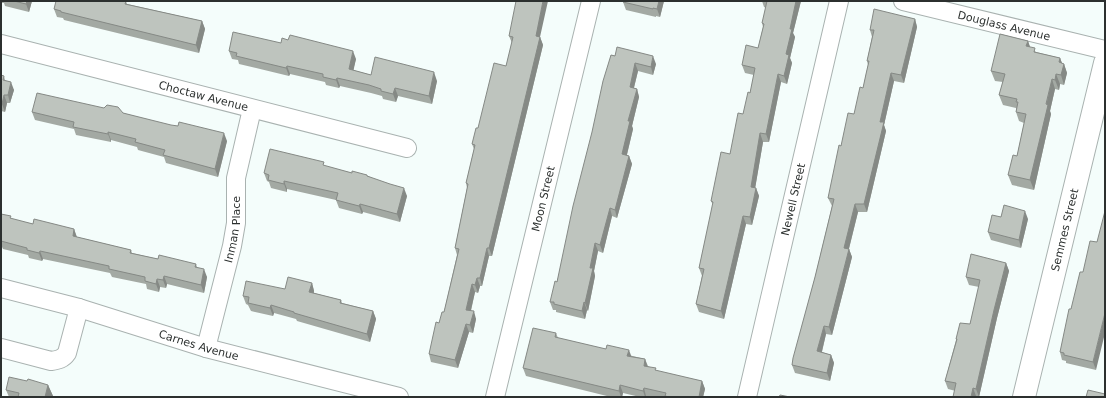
<svg xmlns="http://www.w3.org/2000/svg" width="1106" height="398" font-family="'DejaVu Sans',sans-serif">
	<style>
		.lines { fill: none; stroke-linecap: round; stroke-linejoin: round }
		.minor-casing { stroke: #a9b2b0; stroke-width: 20 }
		.major-casing { stroke: #a9b2b0; stroke-width: 24 }
		.minor { stroke: #fff; stroke-width: 18 }
		.major { stroke: #fff; stroke-width: 22 }
		.wall { fill: #a3a9a3 }
		.shaded-wall { fill: #858985 }
		.building { fill: #bec4be; stroke: #858985 }
		.labels { text-anchor: middle; dominant-baseline: central; stroke-width: 3; stroke-linejoin: round; paint-order: stroke }
		.street-label { font-size: 11px; fill: #2c302f; stroke: #fff }
	</style>
	<rect width="100%" height="100%" fill="#f4fdfb"/>
	<g class="lines">
		<!-- minor casing -->
		<g class="minor-casing">
			<g id="minor">
				<path id="s1" d="M903,1L1105,50"/>
				<path id="s2" d="M1,44L407,148"/>
				<path id="s3" d="M1,288L79,308L206,348L399,397"/>
				<path d="M1,348L51,361C58,360 63,359 67,353L79,308"/>
				<path id="s4" d="M206,348L232,246L236,223V178L252,109"/>
				<path id="s5" d="M495,397L591,1"/>
				<path id="s6" d="M747,397L839,1"/>
			</g>
		</g>
		<!-- major casing -->
		<g class="major-casing">
			<g id="major">
				<path id="s7" d="M1024,397L1105,63"/>
			</g>
		</g>
		<!-- minor -->
		<use href="#minor" class="minor"/>
		<!-- major -->
		<use href="#major" class="major"/>
	</g>
	<!-- wall -->
	<path class="wall" d="M1,1H32L29,12L5,6L4,3H1Z
		M126,1L127,4L202,21L205,29L199,53L64,20L63,18L57,17L54,9Z
		M664,1L660,17L656,16V17L626,10L623,2Z
		M762,1H801L793,33L795,37L790,58L792,63L787,84L781,82L769,142H763L755,188H756L759,196L752,225L746,224L724,319L699,312L696,304L702,276L699,268L713,205L711,201L730,154L750,93L754,75L745,73L742,65L758,48L763,27L762,23L766,8L764,7Z
		M915,19L917,27L904,83L894,81L884,125L886,131L867,212H858L849,249L852,257L832,335L826,334L822,352L831,355L834,363L830,381L795,373L792,365L815,277L832,206L828,198L841,146L854,114L863,88L868,65L867,61L872,37L870,30Z
		M509,36L540,37L543,45L492,256H489L482,286H480L478,293L475,292L471,311L476,319L473,333L469,332L458,368L431,362L429,354L439,323L444,312L457,255L455,248L467,188L466,183L474,149L472,144L478,128L506,66L512,43Z
		M1028,41L1030,47L1036,52L1060,58L1062,63L1064,64L1067,73L1064,85L1060,84L1059,90L1055,89L1050,111L1051,114L1034,190L1012,185L1008,175L1017,156L1024,123L1019,121L1016,112V108L1003,105L999,95L1003,82L995,81L991,71Z
		M281,43L356,59L353,70L371,75L437,81L432,104L398,96L396,102L383,99L382,96L371,93L340,86L339,88L326,85L325,82L290,74L289,76L239,64L238,60L232,59L229,51Z
		M611,55L656,64L653,75L638,71L634,88L637,89L639,97L632,126L633,129L627,155L629,156L632,164L617,218L612,216L603,253L598,251L594,271L595,276L588,311L587,310L585,319L556,312V310H553L550,302L557,282Z
		M1,75L4,76L5,80L14,90L10,103H7L5,112L1,111Z
		M32,112L123,113L227,141L218,177L166,163L164,157L138,150L137,147L111,140V142L76,135L74,129L35,120Z
		M325,166L352,173L368,176L407,196L400,222L363,212L362,214L339,208L336,200L287,189V192L271,188L269,182L267,181L264,173Z
		M1,214L12,219L33,224L74,229L77,237L131,250L132,253L158,259L196,264L197,267L207,277L204,293L167,284L166,288L160,287L159,292L147,289L146,284L112,277L110,273L43,259L42,261L29,258L28,255L3,249L1,245Z
		M1001,217L1028,219L1021,248L991,240L988,232Z
		M1006,263L1009,271L997,318L979,397L948,389L945,381L956,340V339L970,324L979,287L969,285L966,277Z
		M1083,272L1096,370L1066,363V361L1062,360L1060,352L1071,309Z
		M312,283L314,291V293L341,300L342,303L373,311L376,319L370,342L297,321L296,319L274,313L273,316L251,311L248,305L246,304L243,296L285,289Z
		M556,333L558,338L645,359L648,366L656,371L702,381L705,389L703,397H652L646,396V397H640L623,393L622,397H611L526,376L523,368Z
		M48,385L53,396L52,397H9L6,390Z"/>
	<!-- shaded-wall -->
	<path class="shaded-wall" d="M27,1H32L29,12L26,4Z
		M543,1H548L540,37L543,45L492,256L489,248Z
		M659,1H664L660,17L657,9Z
		M796,1H801L793,33L795,37L790,58L792,63L787,84L784,76L786,54L790,29Z
		M915,19L917,27L904,83L901,75Z
		M202,21L205,29L199,53L196,45Z
		M1028,41L1031,50L1026,46Z
		M353,51L356,59L352,77L349,69Z
		M653,56L656,64L653,75L651,67Z
		M1060,58L1063,66L1064,64L1067,73L1064,85L1061,75L1059,62Z
		M635,63L638,71L632,95L630,87Z
		M287,66L290,74L289,76L286,68Z
		M434,72L437,81L432,104L429,96Z
		M891,73L894,81L884,125L886,131L867,212L864,204L880,122Z
		M778,74L781,82L769,142L766,134Z
		M1056,74L1060,84L1059,90L1055,80Z
		M337,78L340,86L339,88L336,80Z
		M1052,79L1055,89L1050,111L1051,114L1034,190L1030,180Z
		M11,82L14,90L10,103L8,95Z
		M395,88L398,96L396,102L393,94Z
		M637,89L639,97L632,126L633,129L625,162L622,154L628,121Z
		M4,95L7,103L5,112L2,104Z
		M108,132L111,140V142L108,134Z
		M224,133L227,141L218,177L215,169Z
		M760,133L763,142L754,195L751,187Z
		M629,156L632,164L617,218L615,210Z
		M284,181L287,189V192L284,184Z
		M404,188L407,196L400,222L397,214Z
		M756,188L759,196L752,225L750,217Z
		M360,204L363,212L362,214L359,206Z
		M855,204L858,212L847,256L844,248Z
		M610,208L612,216L603,253L600,245Z
		M1025,211L1028,219L1021,248L1019,240Z
		M743,216L746,224L724,319L721,311Z
		M74,229L77,238L73,236Z
		M595,243L598,251L594,271L595,276L588,311L585,303L590,268Z
		M487,248L489,256L482,286L480,278Z
		M849,249L852,257L832,335L829,327Z
		M40,251L43,259L42,261L39,253Z
		M1006,263L1009,271L997,318L979,397L976,389L994,310Z
		M204,269L207,277L204,293L201,285Z
		M164,276L167,284L166,288L163,280Z
		M477,278L480,286L478,293L475,285Z
		M157,279L160,287L159,292L156,284Z
		M312,283L314,291L312,300L309,292Z
		M472,284L475,292L469,318L466,310Z
		M584,302L587,310L585,319L582,311Z
		M271,305L274,313L273,316L270,308Z
		M373,311L376,319L370,342L367,334Z
		M474,311L476,319L473,333L470,325Z
		M1105,313V333L1096,370L1093,362Z
		M466,324L469,332L458,368L455,360Z
		M824,326L826,334L820,359L817,351Z
		M629,350L632,358L627,356Z
		M831,355L834,363L830,381L827,373Z
		M645,359L648,368L644,366Z
		M702,381L705,389L703,397H699Z
		M48,385L53,396L52,397H45Z
		M620,385L623,393L622,397H621L619,391Z
		M644,388L646,396V397H645L643,391Z
		M973,388L976,396L975,397H971Z"/>
	<!-- building -->
	<path class="building" d="M14,1H27L26,4Z
		M56,1H126L125,4L202,21L196,45L61,12V11L54,9Z
		M516,1H543L536,36L540,37L489,248H487L480,278H477L475,285L472,284L466,310L474,311L470,325L466,324L455,360L429,354L436,322L439,323L442,312H444L459,249L455,248L468,184L466,183L475,145L472,144L476,128H478L494,63L506,66L513,37L509,36Z
		M623,1H659L657,9L653,8V9L623,2Z
		M767,1H796L790,29H792L786,54L789,55L784,76L778,74L766,134L760,133L751,187L756,188L750,217L743,216L721,311L696,304L704,269L699,268L713,202L711,201L721,152L730,154L738,113L743,114L748,92L750,93L755,68L742,65L746,45L758,48L764,24L762,23Z
		M874,9L915,19L901,75L891,73L880,122H884L864,204H855L844,248L849,249L829,327L824,326L817,351L831,355L827,373L792,365L793,358L815,277L834,199L828,198L839,145L841,146L848,113L854,114L860,87L863,88L866,74L869,61H867L874,30H870Z
		M233,32L281,43L282,38L288,40L290,35L353,51L349,69L371,75L375,57L434,72L429,96L395,88L393,94L381,91V89L369,85L337,78L336,80L323,77V74L287,66L286,68L236,56L237,53L229,51Z
		M1000,34L1028,41L1026,46L1035,48L1034,52L1060,58L1059,62L1064,64L1061,75L1056,74L1055,80L1052,79L1046,104L1048,105L1030,180L1008,175L1013,155L1017,156L1026,114L1016,112L1018,102H1016L1017,99L999,95L1005,74L991,71Z
		M617,47L653,56L651,67L635,63L630,87L637,89L628,121H630L622,154L629,156L615,210L610,208L600,245L595,243L590,268H593L585,303L584,302L582,311L554,304V302H550L555,281L557,282L573,206L592,132L603,81L611,55L615,56Z
		M1,75L4,76L3,80L11,82L8,95H4L2,104H1Z
		M37,93L104,108L107,105L118,107L123,113L171,125L178,126L179,122L224,133L215,169L163,155L165,150L135,142L136,139L108,132V134L73,127L74,122L32,112Z
		M270,149L324,162L323,165L352,173V171L367,175V176L390,184L404,188L397,214L360,204L359,206L336,200L338,193L284,181V184L268,180L269,175L264,173Z
		M1004,205L1025,211L1019,240L988,232L992,215L1001,217Z
		M1105,211V313L1093,362L1064,355V353L1060,352L1069,309H1071L1080,272H1083L1090,241L1097,242Z
		M1,214L11,216L10,218L33,224L34,219L74,229L73,236L131,250L130,253L158,259L159,255L196,264L195,267L204,269L201,285L164,276L163,280L157,279L156,284L145,281V277L109,269V266L40,251L39,253L27,250V248L1,241Z
		M971,254L1006,263L994,310L976,389L973,388L971,397H953L956,383L945,381L957,339H956L960,323L970,324L980,280L966,277Z
		M288,277L312,283L309,292L341,300L340,303L373,311L367,334L294,313V312L271,305L270,308L248,303L249,297L243,296L246,281L285,289Z
		M533,328L556,333L555,337L606,349L607,345L629,350L627,356L645,359L644,366L656,368L655,370L702,381L699,397H669L665,396L666,393L644,388L643,391L620,385L619,391L523,368Z
		M9,377L27,381L28,379L48,385L45,397H18L19,393L6,390Z
		M1088,390L1105,394V397H1086Z
		M780,395L790,397H779Z"/>
	<g class="labels">
		<!-- street labels -->
		<g class="street-label">
			<text stroke="none"><textPath href="#s1" startOffset="104">Douglass Avenue</textPath></text>
			<text stroke="none"><textPath href="#s2" startOffset="209">Choctaw Avenue</textPath></text>
			<text stroke="none"><textPath href="#s5" startOffset="204">Moon Street</textPath></text>
			<text stroke="none"><textPath href="#s6" startOffset="203">Newell Street</textPath></text>
			<text stroke="none"><textPath href="#s4" startOffset="122">Inman Place</textPath></text>
			<text stroke="none"><textPath href="#s7" startOffset="172">Semmes Street</textPath></text>
			<text stroke="none"><textPath href="#s3" startOffset="206">Carnes Avenue</textPath></text>
		</g>
	</g>
	<!-- border -->
	<rect width="1106" height="398" fill="none" stroke="#2c302f" stroke-width="4"/>
</svg>
